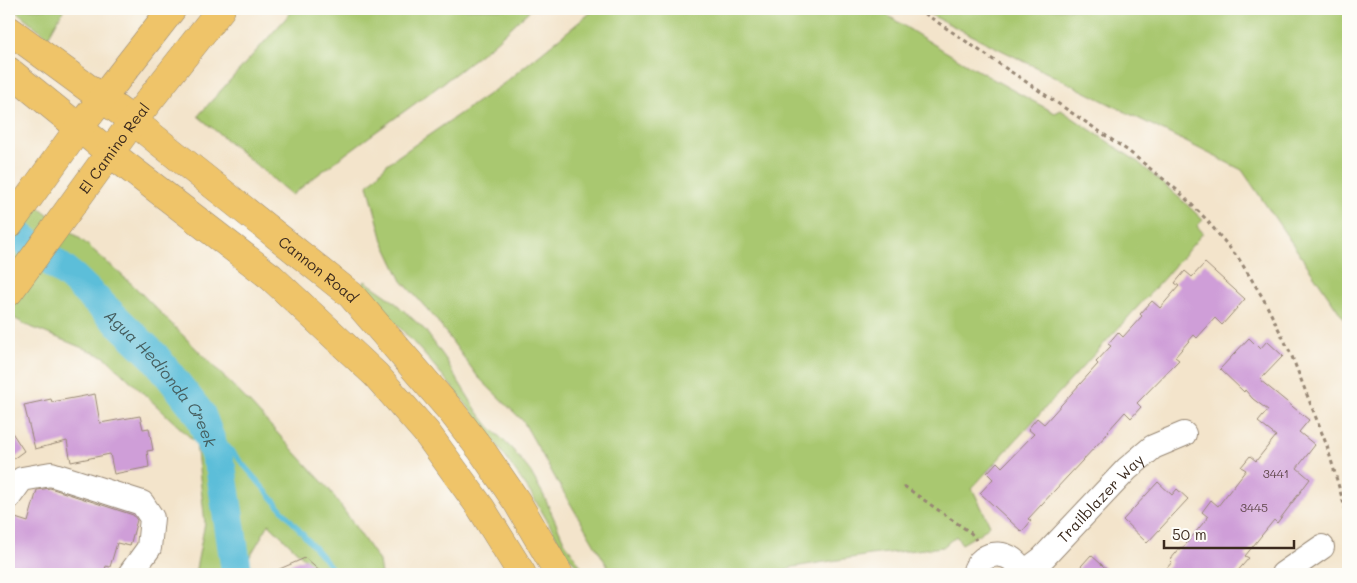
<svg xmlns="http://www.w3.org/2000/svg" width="1357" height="583" font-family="Mali,sans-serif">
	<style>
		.green { fill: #a9c870; stroke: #727947 }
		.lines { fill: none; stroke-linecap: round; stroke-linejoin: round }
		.stream { stroke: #5bbed9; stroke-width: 5 }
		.river { stroke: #5bbed9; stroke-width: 31 }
		.building { fill: #cf9ed8 }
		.minor-casing { stroke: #978774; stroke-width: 26 }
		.major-casing { stroke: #978774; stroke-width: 29 }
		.path { stroke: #978774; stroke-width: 3; stroke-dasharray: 4 4; stroke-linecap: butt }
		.minor { stroke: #fff; stroke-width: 24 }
		.major { stroke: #efc469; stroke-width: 28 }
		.labels { text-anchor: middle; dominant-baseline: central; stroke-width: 4.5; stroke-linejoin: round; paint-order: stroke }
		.number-label { font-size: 12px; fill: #60474c }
		.street-label { font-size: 15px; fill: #3b2a1e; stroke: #fdfcf7 }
		.water-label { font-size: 16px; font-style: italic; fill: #465e5f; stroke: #fdfcf7 }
	</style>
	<rect width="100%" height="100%" fill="#fdfcf7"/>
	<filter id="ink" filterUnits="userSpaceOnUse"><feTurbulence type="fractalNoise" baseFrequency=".02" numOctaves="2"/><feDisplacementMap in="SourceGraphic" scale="10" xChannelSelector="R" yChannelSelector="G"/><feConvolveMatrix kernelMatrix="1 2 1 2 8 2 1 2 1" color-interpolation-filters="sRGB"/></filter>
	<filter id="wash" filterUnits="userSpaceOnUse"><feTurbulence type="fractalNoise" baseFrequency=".0096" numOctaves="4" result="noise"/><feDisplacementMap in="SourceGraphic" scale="20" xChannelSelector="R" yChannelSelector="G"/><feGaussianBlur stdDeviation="1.12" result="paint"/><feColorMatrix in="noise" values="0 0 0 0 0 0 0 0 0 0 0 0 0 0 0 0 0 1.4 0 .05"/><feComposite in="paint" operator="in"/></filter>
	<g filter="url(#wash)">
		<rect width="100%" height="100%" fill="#f3e4cb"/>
		<!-- green -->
		<path class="green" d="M9,9H64L48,37L16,11L9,24Z
			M294,9H531C515,23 500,39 483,52C421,102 354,145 292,195L198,116Z
			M595,9H878C935,47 995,81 1055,113L1061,110L1138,162L1183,201L1203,220L1197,226L1203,233L1165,277L972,488L990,525L979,534L962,544L956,536L943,547L870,555L793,567L780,574H612L557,481L523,421L478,377L435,318L402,281L383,241L368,185L387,164L503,84Z
			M919,9H1348V325L1242,170Z
			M9,151L15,189L83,241L134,286L246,399L329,489L379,561L381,574H320L269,524L246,563L248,574H195L205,523L196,443L105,357L26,325L9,315Z
			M365,281L391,299L425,330L447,361L452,371L477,411L489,426L512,449L530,471L543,494L564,541L581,566L580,569C566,555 557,538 548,522C538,504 527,487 515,471C470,404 418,344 361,288Z"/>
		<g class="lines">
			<!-- stream -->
			<path class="stream" d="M200,414L337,574"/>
			<!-- river -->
			<path class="river" id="s1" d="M9,228L72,277L155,357L200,414L221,469L237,574"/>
		</g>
		<g id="blocks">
			<!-- building -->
			<path class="building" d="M1205,263L1245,299L1222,325L1215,318L1197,338L1194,335L1175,357L1179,360L1137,403L1141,407L1131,418L1125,412L1108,431L1109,432L1028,519L1031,521L1022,532L980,493L993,479L987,473L997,462L1002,467L1034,434L1028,429L1037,418L1044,424L1098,364L1096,362L1111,346L1108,344L1118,332L1123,337L1142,316L1140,314L1152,301L1160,308L1179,286L1175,283L1185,271L1192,277Z
				M1249,338L1260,349L1267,341L1283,356L1260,380L1309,420L1299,432L1315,445L1297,468L1310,479L1277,523L1274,520L1245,556L1249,558L1235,574H1162L1172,562L1170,560L1181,547L1182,549L1208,517L1202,512L1211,500L1218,506L1246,470L1241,467L1250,456L1256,461L1276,436L1258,422L1268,410L1253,399L1245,390L1244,392L1220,369Z
				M95,394L100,423L140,416L143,429L149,428L153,450L147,451L149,467L114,474L110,454L71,462L67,441L35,449L24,405L51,399L52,402Z
				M9,428L24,451L9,462Z
				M1158,482L1172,495L1177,489L1188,499L1147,543L1123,520Z
				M50,488L133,515L137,520L130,546L117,543L110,567L106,566L104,574H76L63,571L62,574H9V516L28,522L37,490Z
				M1091,555L1112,574H1074Z
				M305,558L323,574H268Z"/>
		</g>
	</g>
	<g filter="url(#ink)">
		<use href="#blocks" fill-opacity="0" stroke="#978774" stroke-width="1"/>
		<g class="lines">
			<!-- minor casing -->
			<g class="minor-casing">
				<g id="minor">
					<path d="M9,497L22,479L51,474L142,503L152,518L149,548L130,574"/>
					<path id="s2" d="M1023,573L1042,559L1127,469L1153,447L1184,434"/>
					<path d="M974,574C980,547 1015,549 1023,574"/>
					<path d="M1283,574L1322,547"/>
				</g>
			</g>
			<!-- major casing -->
			<g class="major-casing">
				<g id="major">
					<path id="s3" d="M9,30L133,121L351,295L452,412L482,451L517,502L559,574"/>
					<path d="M9,71L110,153L271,277L376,375L426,432L481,508L522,574"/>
					<path d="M9,225L79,128L172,9"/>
					<path id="s4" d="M9,292L133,121L221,9"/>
				</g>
			</g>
			<!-- path -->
			<path class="path" d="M918,9L1127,150L1177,190L1205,218L1239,259L1263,298L1291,354L1327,446L1345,508L1348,513
				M904,486L971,533L976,540"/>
			<!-- minor -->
			<use href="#minor" class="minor"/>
			<!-- major -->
			<use href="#major" class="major"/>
		</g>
	</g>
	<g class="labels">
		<!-- number labels -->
		<g class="number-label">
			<text x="1276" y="473">3441</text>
			<text x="1254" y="507">3445</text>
		</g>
		<!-- street labels -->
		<g class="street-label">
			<text stroke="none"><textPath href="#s4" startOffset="178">El Camino Real</textPath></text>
			<text stroke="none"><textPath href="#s3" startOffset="391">Cannon Road</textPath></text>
			<text stroke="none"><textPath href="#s2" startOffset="108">Trailblazer Way</textPath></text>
		</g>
		<!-- water labels -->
		<g class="water-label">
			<text stroke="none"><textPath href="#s1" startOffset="216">Agua Hedionda Creek</textPath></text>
		</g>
	</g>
	<!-- margin -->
	<rect width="1357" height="583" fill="none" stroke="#fdfcf7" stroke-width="30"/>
	<!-- scale -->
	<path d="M1164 540v8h130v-8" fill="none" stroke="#3b2a1e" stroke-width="2.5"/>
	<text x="1172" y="540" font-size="15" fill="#3b2a1e" stroke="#fdfcf7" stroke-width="4" paint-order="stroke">50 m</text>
</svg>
